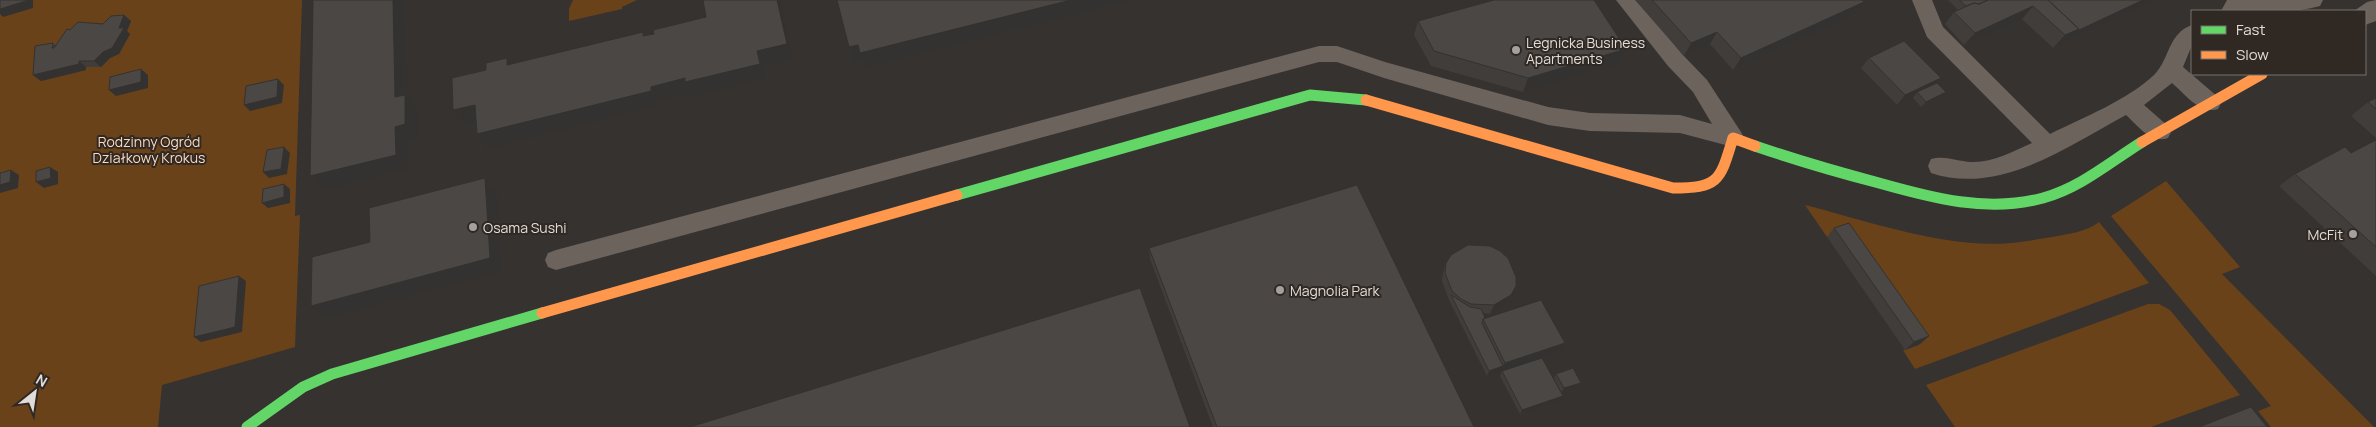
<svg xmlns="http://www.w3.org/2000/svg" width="2376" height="427" font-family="Manrope,sans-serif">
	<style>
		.green { fill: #6a421a }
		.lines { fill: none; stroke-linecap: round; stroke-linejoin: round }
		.lane { fill: #6c635d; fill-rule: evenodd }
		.street { fill: #6c635d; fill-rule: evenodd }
		.fast { stroke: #63d668; stroke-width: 11 }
		.slow { stroke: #ff974d; stroke-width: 11 }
		.wall { fill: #403d3b }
		.shaded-wall { fill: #343230 }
		.building { fill: #4a4745; stroke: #343230 }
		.poi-dot { fill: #a5a09d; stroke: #2f2823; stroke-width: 2 }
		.labels { text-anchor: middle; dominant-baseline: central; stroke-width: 4; stroke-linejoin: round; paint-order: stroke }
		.poi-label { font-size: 14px; fill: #e1dcd8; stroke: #2f2823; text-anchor: start }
		.park-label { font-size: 14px; fill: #fbd9be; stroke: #2f2823 }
	</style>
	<rect width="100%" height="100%" fill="#36322f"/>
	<!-- green -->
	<path class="green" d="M0,0H302L295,216L300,215L295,347L162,385L158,427H0Z
		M573,0H637L622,7V9L569,21V9Z
		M2166,181L2240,267L2222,274L2374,427H2271L2258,411L2271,406L2111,216Z
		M1805,205C1868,221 1946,249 2011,243C2024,242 2039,239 2052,237C2068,234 2086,232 2099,222L2149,283L1915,369L1903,350L1919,345L1841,232L1827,237Z
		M2148,304H2159L2170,310L2240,395L2151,427H1955L1926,385Z"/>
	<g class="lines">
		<!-- lane -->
		<path class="lane" d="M1616,0H1638L1682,54L1707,80L1741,132L1744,138L1741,144L1733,147L1680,133L1590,131L1548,125L1384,78L1337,62H1319L556,270L548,267L545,260L548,253L556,250L1319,46H1337L1385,62L1548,107L1590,113L1680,115L1712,124L1693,92L1668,66Z
			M1912,0H1932L1943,27L2050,134C2084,117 2126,101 2154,75C2170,59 2168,33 2192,25V45L2183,67L2218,97L2221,103L2218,109C2200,115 2185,94 2172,83L2144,105L2168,126L2171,132L2168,138C2151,144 2138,126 2126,115C2068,146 2000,196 1931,173L1928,166L1931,159C1944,155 1957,161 1971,162C1992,163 2012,152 2032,143L1927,37Z
			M2227,0H2323L2320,6C2289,15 2253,11 2221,11Z"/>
		<!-- street -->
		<path class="street" d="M2376,0V21L2365,25V11H2354L2367,2Z"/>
		<!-- fast -->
		<path class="fast" d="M1755,146C1796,160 1837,172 1879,183C1932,198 1988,213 2043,198C2080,188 2110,162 2142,142
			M957,195L1310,95L1366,100
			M247,427L303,387L332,374L542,313"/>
		<!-- slow -->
		<path class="slow" d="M1366,100L1673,188C1720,188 1720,180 1733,138L1755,146
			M2142,142L2262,74
			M542,313L957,195"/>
	</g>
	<!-- wall -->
	<path class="wall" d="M1635,0H1862L1864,2L1855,15L1733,70L1710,44L1684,56Z
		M1948,0H2156L2053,48L2022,19L1964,45L1945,24L1954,12L1958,10Z
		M124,15L131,21L127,31L130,34L119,54L110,58L101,67H86V70L41,81L33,75L53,43L56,45L70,30L103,24Z
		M1418,21L1626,49L1619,64L1523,92L1431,66L1414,35Z
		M1869,58L1937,83L1941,97L1921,107L1913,98L1897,105L1861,68Z
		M2376,98V138L2351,116L2368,102Z
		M2376,140V276L2279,186L2295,174L2351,153Z
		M1834,228L1929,336L1920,344L1905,350L1827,237Z
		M1149,248L1474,427H1213L1150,259Z
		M1446,263L1516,286L1507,303L1490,314L1483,313L1485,318L1560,351L1487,376L1449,300L1442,281L1443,272Z
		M1502,371L1560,401L1520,414L1500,376Z
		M1556,374L1578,387L1561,393L1554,378Z"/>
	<!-- shaded-wall -->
	<path class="shaded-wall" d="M26,0H33V8L3,17L0,14V9Z
		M393,0H404L407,97L417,109L418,138L408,140V168L324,190L310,176L395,97Z
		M777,0H780L793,59L764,66L766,78L693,96L691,93L659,101V105L488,148L477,134L651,87L757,51Z
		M1071,0H1131L865,67L862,60L854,62L849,47Z
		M2143,0H2156L2053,48L2065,35Z
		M1864,2L1855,15L1733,70L1741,58Z
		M2033,6L2022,19L1964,45L1975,33Z
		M124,15L131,21L127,31L130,34L119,54L110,58L101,67L94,61L119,28Z
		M1717,32L1710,44L1684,56L1691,43Z
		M1626,49L1619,64L1523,92L1528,78Z
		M507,58L517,72L507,65Z
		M79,61L86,67V70L41,81L33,75Z
		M141,69L148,75V88L116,96L109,90Z
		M1941,78L1933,88L1917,92L1913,98L1897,105L1905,95Z
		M278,79L284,85L282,103L250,111L244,105Z
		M1946,92L1941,97L1921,107L1926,102Z
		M475,105L486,119L465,124L453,110Z
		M284,147L290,153L287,174L269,178L263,172Z
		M50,167L58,172V184L44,188L36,182Z
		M11,170L19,175L18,188L0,193V185Z
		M485,178L496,191L502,271L326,318L311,306Z
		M284,184L290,189V203L268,208L262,203Z
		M239,276L246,281L242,332L201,342L194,337Z
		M1516,286L1507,303L1490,314L1494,305Z
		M1929,336L1920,344L1905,350L1914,342Z
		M1565,343L1560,351L1487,376L1489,371L1503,366L1505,363Z
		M1581,383L1578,387L1561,393L1564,388Z
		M1563,396L1560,401L1520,414L1522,410Z"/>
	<!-- building -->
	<path class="building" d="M0,0H26V1L0,9Z
		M313,0H393L395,97L405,95V124L395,127L396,155L310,176Z
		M703,0H777L787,44L757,51L760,64L685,82V78L651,87V91L477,134L475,105L453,110L452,78L486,70V63L507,58V65L643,32V36L654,34L653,30L706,17Z
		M837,0H1071L860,53L858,45L849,47Z
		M1494,0H1594L1626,49L1528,78L1434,51L1418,21Z
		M1652,0H1862L1864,2L1741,58L1717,32L1691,43Z
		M1959,0H1988L1979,4L1974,3L1966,6Z
		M1988,0H2048L2079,29L2065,35L2033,6L1975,33L1954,12L1974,3L1979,4Z
		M2048,0H2143L2077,31L2079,29Z
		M124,15L119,28H124L112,48L103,52L94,61H79V64L33,75L35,46L53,43L52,48H54L67,29L70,30L78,22L103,24L111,16Z
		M1904,41L1941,78L1905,95L1869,58Z
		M141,69V82L109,90L110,77Z
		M278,79L277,97L244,105L246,86Z
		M1937,83L1946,92L1926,102L1917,92Z
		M2376,98V109L2368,102Z
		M2376,140V247L2295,174L2345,147L2351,153Z
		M284,147L281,169L263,172L267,150Z
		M50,167L51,178L36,182V171Z
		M11,170L10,182L0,185V173Z
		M485,178L490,258L311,306L312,257L370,242L369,208Z
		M284,184V197L262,203L263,189Z
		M1357,185L1474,427H1217L1149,248Z
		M1849,223L1929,336L1914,342L1834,228Z
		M1468,245L1490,246L1500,251L1508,258L1516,277V286L1511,295L1494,305L1471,304L1461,299L1452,291L1445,273L1446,263L1451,255Z
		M239,276L235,327L194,337L199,286Z
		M1140,288L1190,427H690Z
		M1451,295L1470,307L1481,309L1485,318L1483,319L1482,323L1503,366L1489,371Z
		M1541,300L1565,343L1505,363L1483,319Z
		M1542,358L1563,396L1522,410L1502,371Z
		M1573,368L1581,383L1564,388L1556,374Z
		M2251,407L2267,427H2199Z"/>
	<!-- markers -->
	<g class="poi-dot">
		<circle cx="1516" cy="50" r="5"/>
		<circle cx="473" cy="227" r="5"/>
		<circle cx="2353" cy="234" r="5"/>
		<circle cx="1280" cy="290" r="5"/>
	</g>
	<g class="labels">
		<!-- poi labels -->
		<g class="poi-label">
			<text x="1526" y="42">Legnicka Business<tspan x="1526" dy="16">Apartments</tspan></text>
			<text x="483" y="227">Osama Sushi</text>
			<text x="2343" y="234" text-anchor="end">McFit</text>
			<text x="1290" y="290">Magnolia Park</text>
		</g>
		<!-- park labels -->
		<g class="park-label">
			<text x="149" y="141">Rodzinny Ogród<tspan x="149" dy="16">Działkowy Krokus</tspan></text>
		</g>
	</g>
	<!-- legend -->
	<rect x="2191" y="10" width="175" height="65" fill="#2f2823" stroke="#76706b"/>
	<rect x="2201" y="26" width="25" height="8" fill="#63d668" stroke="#76706b"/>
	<text x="2236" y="35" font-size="15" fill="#e1dcd8">Fast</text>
	<rect x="2201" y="51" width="25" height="8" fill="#ff974d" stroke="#76706b"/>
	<text x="2236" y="60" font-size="15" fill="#e1dcd8">Slow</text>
	<!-- north arrow -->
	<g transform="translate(35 392) rotate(30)" stroke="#2f2823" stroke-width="4" paint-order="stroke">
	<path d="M0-4L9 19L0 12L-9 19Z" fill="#e1dcd8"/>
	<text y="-8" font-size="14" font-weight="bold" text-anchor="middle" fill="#e1dcd8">N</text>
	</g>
</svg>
